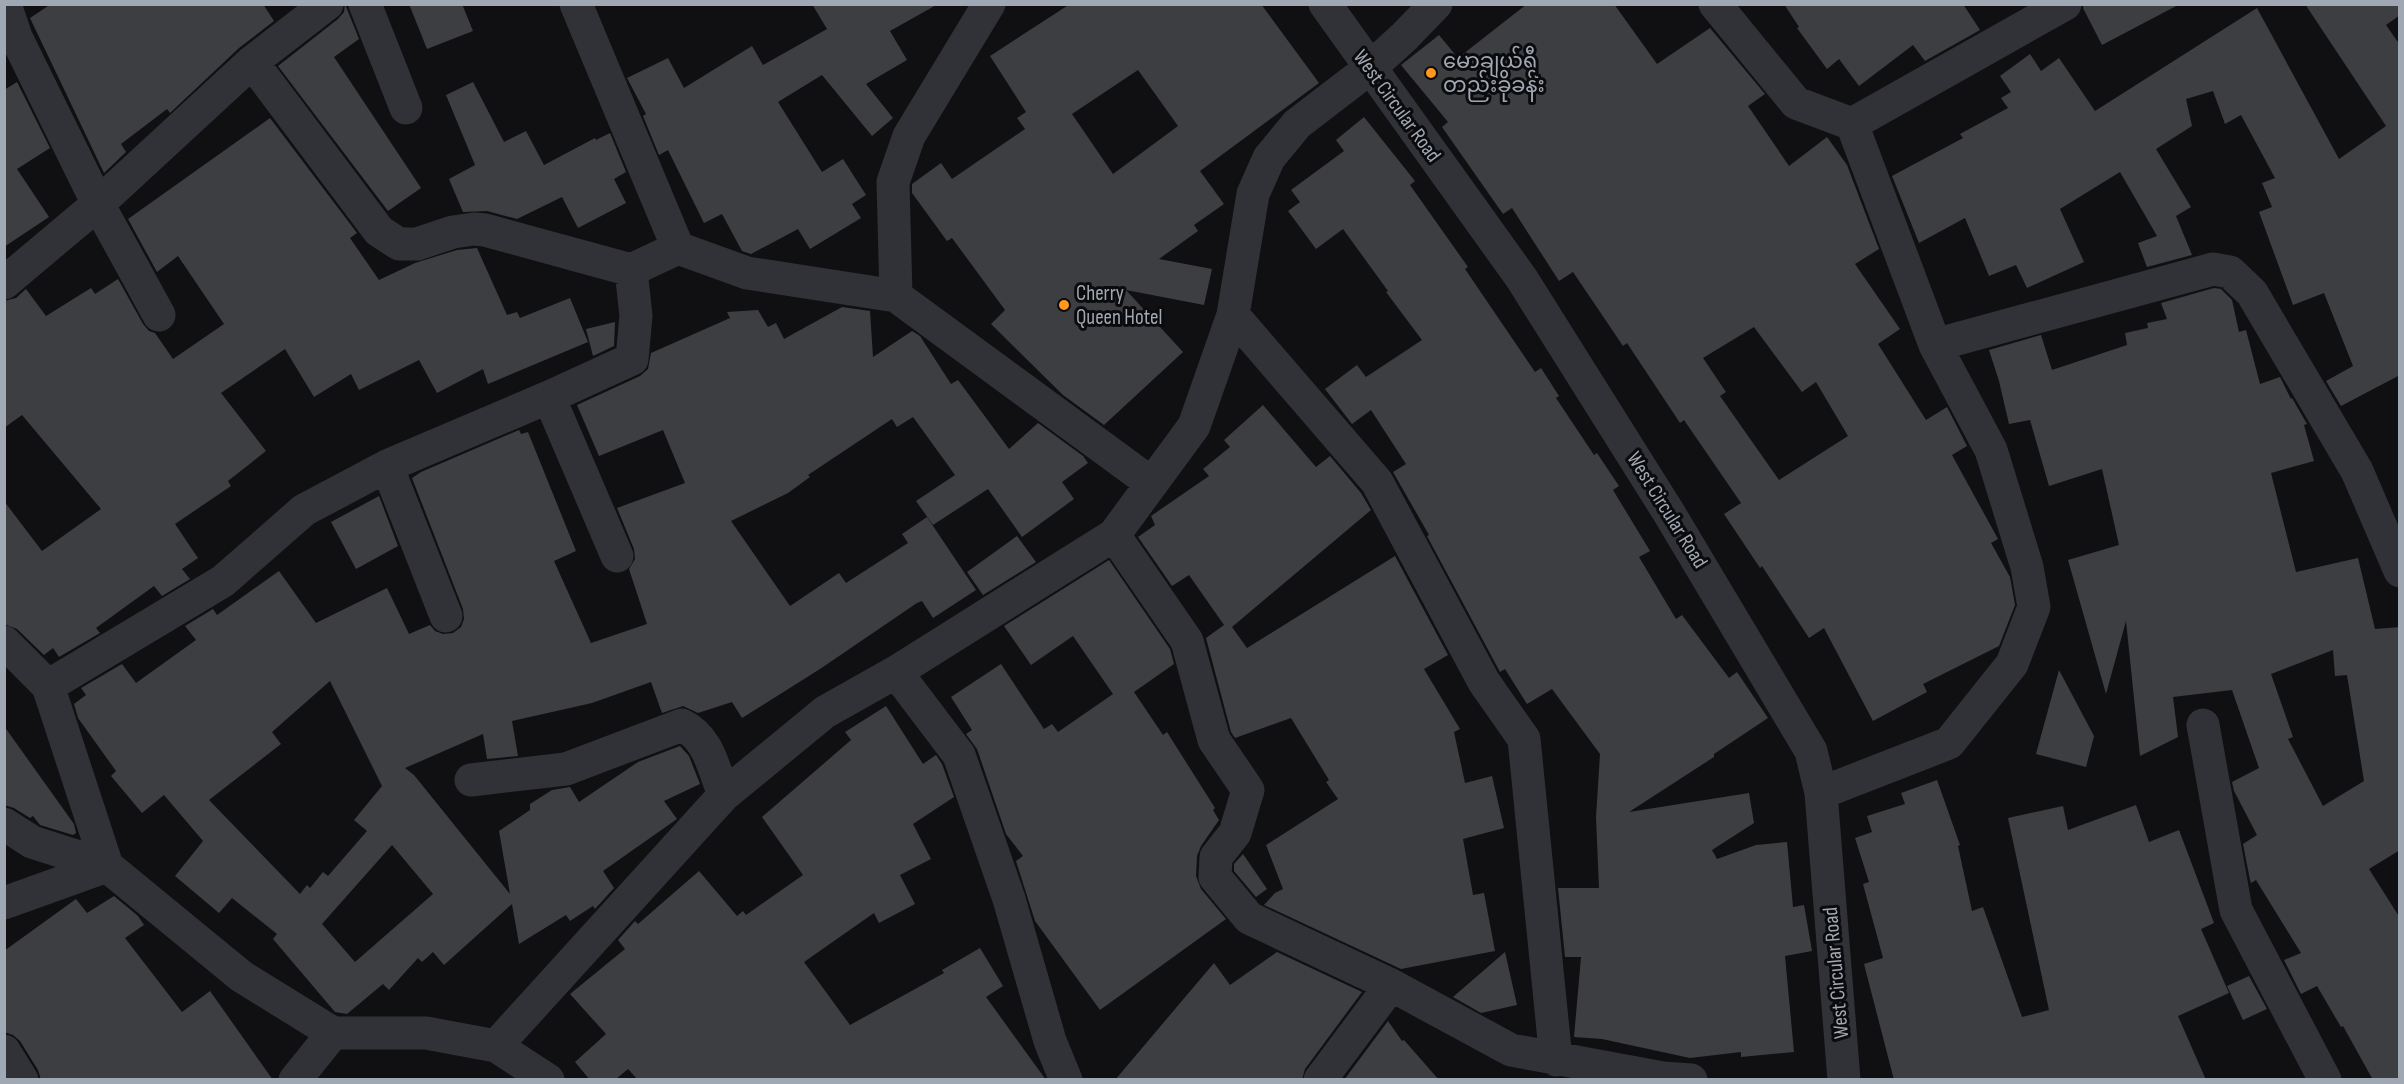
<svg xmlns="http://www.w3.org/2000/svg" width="2404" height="1084" font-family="'Sofia Sans Condensed','Noto Sans Myanmar',sans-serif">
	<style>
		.building { fill: #3c3e42; fill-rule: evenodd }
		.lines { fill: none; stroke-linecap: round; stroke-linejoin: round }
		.minor { stroke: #313237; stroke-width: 33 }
		.poi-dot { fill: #ff981b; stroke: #0b0b0d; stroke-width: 2 }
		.labels { text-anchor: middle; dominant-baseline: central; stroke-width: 6; stroke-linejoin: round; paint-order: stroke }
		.poi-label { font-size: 21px; fill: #a0a8b4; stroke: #0b0b0d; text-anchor: start }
		.street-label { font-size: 21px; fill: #a0a8b4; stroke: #0b0b0d }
	</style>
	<rect width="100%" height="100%" fill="#101012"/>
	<!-- building -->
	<path class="building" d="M51,4H263L274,21L239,48L170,113L167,109L121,144L126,152L104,173L30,18Z
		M345,4L359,39L334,57L421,188L388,211L278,66L338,19L344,12Z
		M409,4H462L473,31L427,49Z
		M812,4H938L890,31L907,60L866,84L893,118L872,136L822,75L778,102L822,172L843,159L866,195L852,204L861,218L810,249L798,229L751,254L742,251L722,214L704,223L668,150L659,155L643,116L646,114L627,78L668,58L684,88L752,46L763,65L827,29Z
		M1070,4H1261L1319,83L1200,171L1224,204L1194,225L1198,231L1159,259L1212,269L1204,305L1126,290L1183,352L1104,425L1063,395L991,324L1005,310L952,238L947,241L912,193V184L941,163L952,179L1025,129L1017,118L1026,112L990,56ZM1138,70L1178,126L1113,174L1072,114Z
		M1527,4H1614L1657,64L1710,28L1765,94L1748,106L1789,166L1827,137L1847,165L1879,249L1855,264L1900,329L1878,344L1926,420L1947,407L1967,446L1952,455L1998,539L1991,543L2010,577L2015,605L1999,646L1923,684L1927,692L1873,721L1824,628L1809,638L1762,566L1760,568L1724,514L1741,503L1684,420L1680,423L1627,343L1623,346L1573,272L1559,281L1512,208L1503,214L1442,127L1448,122L1401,65L1439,35L1458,58ZM1754,327L1802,392L1816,382L1848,436L1779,480L1720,396L1726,392L1703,358Z
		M1784,4H1963L1980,30L1925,61L1913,45L1859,86L1839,59L1827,69L1797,28L1799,27Z
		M2084,4H2180L2102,45L2083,8Z
		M2305,4H2400V15L2386,25L2400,45V375L2341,406L2326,381L2353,366L2324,293L2293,305L2259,212L2272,207L2262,183L2275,178L2241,115L2225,124L2213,91L2186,99L2192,126L2156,149L2191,207L2176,216L2192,255L2147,267L2138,243L2157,236L2120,172L2060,209L2084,262L2027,288L2016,265L1989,276L1965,218L1919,243L1892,176L1963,138L1960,134L2008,108L2001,98L2011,92L2000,76L2030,54L2041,71L2059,58L2095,111L2257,8L2339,159L2386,126Z
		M17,82L50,148L17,169L49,217L4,247V90Z
		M473,82L504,142L526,131L544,165L595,138L596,140L610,133L626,172L614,179L626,203L578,228L562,197L517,219L487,211L463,212L449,179L475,165L446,95Z
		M1364,117L1415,181L1410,185L1468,267L1465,269L1535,372L1541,368L1559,396L1556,398L1594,455L1597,453L1619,486L1613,490L1650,551L1639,557L1676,619L1682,615L1729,678L1737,672L1768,718L1714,754V757L1629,812L1749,793L1754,823L1712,850L1717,859L1756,845L1787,842L1793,907L1804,905L1812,951L1785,956L1794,1052L1741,1057V1052L1690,1058L1602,1039L1574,1037L1581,957H1565L1558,888H1599L1596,817L1600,754L1552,689L1527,704L1505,669L1500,672L1427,536L1429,535L1393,472L1406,464L1371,410L1352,424L1325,389L1357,365L1366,377L1422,340L1386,292L1388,291L1343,229L1316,249L1288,211L1300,202L1291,190L1344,151L1336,140Z
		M270,118L357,233L350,238L379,280L415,263L457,250L477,248L507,315L517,312L520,318L570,298L588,342L488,384L483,369L437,393L419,360L359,390L351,374L314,397L285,349L221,393L266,451L228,481L231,486L175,524L198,558L182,569L190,579L162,596L154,586L96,628L100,633L59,657L53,648L44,655L17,629L4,624V501L42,551L101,509L22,415L4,428V301L16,298L26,289L46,316L91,288L95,294L118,279L143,324L149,331L155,333L173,359L224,324L178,256L157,272L128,219Z
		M2214,288L2221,289L2232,300L2239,332L2246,330L2260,384L2280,377L2291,399L2292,398L2307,424L2304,425L2314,461L2271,473L2296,572L2358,558L2375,629L2400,627V850L2369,869L2400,918V1080H2373L2343,1026L2341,1027L2317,986L2301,994L2284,960L2301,953L2256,880L2251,883L2250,880L2243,844L2257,835L2234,791L2232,782L2259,768L2232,690L2173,697L2178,737L2140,756L2126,621L2106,694L2068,560L2119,545L2102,469L2049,486L2030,420L2009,424L1999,381L1989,350L2041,335L2052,370L2127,345L2125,333L2148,328L2147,323L2167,319L2161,303ZM2333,650L2335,676L2347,675L2364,781L2323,806L2288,739L2293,737L2271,674Z
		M842,307L870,311L873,357L912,331L920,336L951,384L958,380L1009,449L1038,423L1083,456L1088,463L1062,482L1074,499L1022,537L988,489L933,525L916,501L955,475L913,417L897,427L892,419L808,475L810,477L788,493L731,521L790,606L839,573L846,583L908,543L902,534L927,517L976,590L933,618L922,601L917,603L820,669L742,718L732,702L698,713L683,706L662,713L651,682L592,703L512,721L518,756L487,759L483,734L405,768L414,775L510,894L499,831L530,810V804L552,790L570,787L579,802L638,762L680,746L689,756L700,784L664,801L677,819L603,871L614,888L595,909L593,906L570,921L566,915L519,944L512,904L444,965L433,952L422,962L418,958L389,990L383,984L347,1014L335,1012L273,939L277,934L232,898L219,913L175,876L203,841L164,795L142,813L111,776L116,771L78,718L74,704L86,695L81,688L122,664L136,683L196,640L185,626L213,609L217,615L279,571L316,623L387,588L409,634L430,625L435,631L443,634L453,633L461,627L464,619L463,609L412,478L421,472L519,430L521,434L528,432L576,551L554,561L591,643L647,624L629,569L635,559L634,549L617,508L685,483L663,430L599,456L577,405L640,376L648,369L651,353L730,318L727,312L758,310L768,327L776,323L784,339ZM330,681L382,786L354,820L367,831L328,876L323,872L310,888L307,885L300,894L209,800L281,744L272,732ZM392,845L433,894L355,962L322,924Z
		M615,322L614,346L593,356L586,329Z
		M1263,405L1316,467L1330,456L1361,493L1371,510L1232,627L1247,648L1395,556L1448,655L1424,669L1460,729L1454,732L1465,783L1492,776L1504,828L1463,839L1473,895L1484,893L1495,951L1401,969L1264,905L1275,893L1283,889L1266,845L1338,799L1326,782L1329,780L1291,718L1235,738L1231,732L1206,638L1224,625L1189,575L1172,586L1138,537L1155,525L1151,516L1209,476L1203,469L1230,447L1224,440Z
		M379,496L398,546L356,569L331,522Z
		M1017,536L1036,562L983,595L967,572Z
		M1109,560L1170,649L1174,664L1134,692L1163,735L1167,732L1215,808L1213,810L1219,820L1201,846L1197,856L1196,876L1201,889L1226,919L1100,1010L1035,921L1016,861L1023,856L1006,834L977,749L966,734L972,730L951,697L1001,664L1044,729L1052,724L1058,732L1113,694L1073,636L1031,665L1004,626Z
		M2059,670L2094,736L2086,767L2036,754Z
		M886,706L923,764L936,755L942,764L954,797L913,824L931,859L900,875L915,904L879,923L874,913L804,962L850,1025L944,973L942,970L980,948L1003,986L986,997L1046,1080H638L628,1069L615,1080H590L575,1062L606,1034L570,994L625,949L618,940L635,921L638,924L699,871L737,916L743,911L746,915L803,875L762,817L851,740L845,732Z
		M4,726L74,824L76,833L73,835L40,825L33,816L30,818L14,808L4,805Z
		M1937,780L1960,845L1958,846L1972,911L1983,907L2022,1017L2049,1010L2008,818L2063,806L2068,830L2136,805L2149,842L2179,830L2214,923L2201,929L2229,993L2178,1016L2206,1080H1894L1864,964L1883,958L1863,884L1869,882L1855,838L1872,832L1867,816L1905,804L1901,793Z
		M1243,854L1267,889L1256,897L1234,871V864Z
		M114,896L138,916L144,925L125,938L182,1012L210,991L273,1080H41L38,1070L20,1041L13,1035L4,1032V951L76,899L87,913Z
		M1277,952L1362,992L1305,1069L1302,1080H1115L1214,963L1230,985Z
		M1505,952L1517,1005L1481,1013L1453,997Z
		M2249,976L2267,1009L2243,1020L2227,986Z
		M1388,1021L1402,1041L1404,1040L1439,1080H1344Z"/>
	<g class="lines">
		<!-- minor -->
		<path class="minor" d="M5,4L16,37L98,204L159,315
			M365,4L406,108
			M576,4L678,248L747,273L896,296
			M989,4L909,136L893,182L896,296L1151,483
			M1325,4L1522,279L1669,513L1811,751L1821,793L1844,1080
			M1715,4L1796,103L1852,124L1935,345L1991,450L2027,567L2034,607L2012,664L1949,743L1821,793
			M252,62L379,231L399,244H417L453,232L474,229L485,230L631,270L678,248
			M1852,124L2065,4
			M4,283L98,204L252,62L327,4
			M1233,315L1377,482L1484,682L1524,739L1556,1060
			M1935,345L2213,269L2230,272L2252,293L2357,471L2400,571
			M549,397L617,556
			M387,466L446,616
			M1114,535L1187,641L1214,740L1248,790L1235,833L1216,857L1215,877L1249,918L1391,985L1511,1050L1663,1078L1691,1080
			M4,642L48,686L107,866L241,976L333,1033H426L496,1046L548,1080
			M896,672L959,755L1009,899L1050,1041L1066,1080
			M48,686L223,581L304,510L387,466L549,397L632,359L636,316L631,270
			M2203,725L2236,910L2325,1080
			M471,780L566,769L682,725C709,738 714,770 724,795
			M4,824L32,842L107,866
			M4,903L107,866
			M496,1046L724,795L825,712L896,672L1114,535L1194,426L1233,315L1253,194L1269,158L1297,124L1370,68L1404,37L1436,4
			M4,1051L22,1080
			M295,1080L333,1033
			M1320,1080L1391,985"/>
	</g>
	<!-- markers -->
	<g class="poi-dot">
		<circle cx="1431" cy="73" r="6"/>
		<circle cx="1064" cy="305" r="6"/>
	</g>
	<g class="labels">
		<!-- poi labels -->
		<g class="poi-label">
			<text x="1443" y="61">မောချယ်ရီ<tspan x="1443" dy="24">တည်းခိုခန်း</tspan></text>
			<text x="1076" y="293">Cherry<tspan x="1076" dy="24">Queen Hotel</tspan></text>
		</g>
		<!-- street labels -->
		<g class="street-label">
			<text transform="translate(1397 106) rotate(54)">West Circular Road</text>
			<text transform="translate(1667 510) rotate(58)">West Circular Road</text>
			<text transform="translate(1836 973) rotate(-95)">West Circular Road</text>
		</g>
	</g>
	<!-- border -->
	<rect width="2404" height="1084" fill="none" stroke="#a0a8b4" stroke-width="12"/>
</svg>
